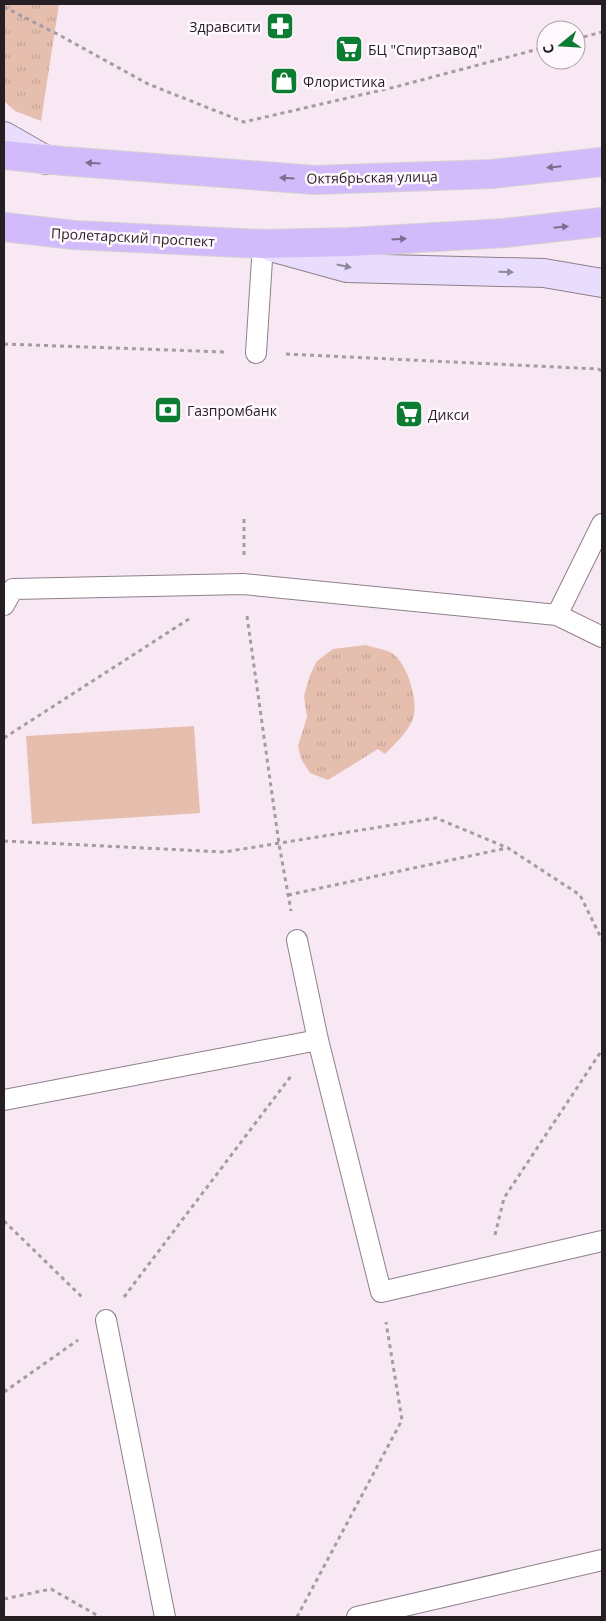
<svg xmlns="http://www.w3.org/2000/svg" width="606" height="1621" font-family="'Open Sans',sans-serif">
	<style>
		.grass { fill: url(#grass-tufts) }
		.garden { fill: #e6beae }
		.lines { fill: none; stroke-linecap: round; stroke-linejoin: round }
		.lane-casing { stroke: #8e808b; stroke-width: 22 }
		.secondary-casing { stroke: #8e808b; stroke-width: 30 }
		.primary-casing { stroke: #d3d2d3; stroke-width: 30 }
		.path { stroke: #a79aa3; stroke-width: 3; stroke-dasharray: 4 4; stroke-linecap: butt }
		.lane { stroke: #fff; stroke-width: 20 }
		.secondary { stroke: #e8ddfd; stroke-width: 28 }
		.primary { stroke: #d2bbfb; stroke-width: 28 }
		.oneway { fill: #7c6d8f }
		.oneway2 { fill: #90889b }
		.labels { text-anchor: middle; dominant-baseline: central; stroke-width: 5; stroke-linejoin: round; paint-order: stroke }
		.poi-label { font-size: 14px; fill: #251f23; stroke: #fff8fd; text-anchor: start }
		.street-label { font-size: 14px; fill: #251f23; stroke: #fff8fd }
	</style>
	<defs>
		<pattern id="grass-tufts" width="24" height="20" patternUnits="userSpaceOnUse" patternTransform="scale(1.25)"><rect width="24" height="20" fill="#e6beae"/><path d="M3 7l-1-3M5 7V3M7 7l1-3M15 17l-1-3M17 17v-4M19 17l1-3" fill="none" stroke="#c5a395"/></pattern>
	</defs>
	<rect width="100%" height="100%" fill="#f8e8f4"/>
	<!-- grass -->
	<path class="grass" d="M4,4H59L41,121L15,111L4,101Z
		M366,645C374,648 385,649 392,653C408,664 420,704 412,721C406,734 395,744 385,754L378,749L328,780L310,773L301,759L298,746L307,717L304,696L310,675L317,661L333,649Z"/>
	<!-- garden -->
	<path class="garden" d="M194,726L200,813L32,824L26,736Z"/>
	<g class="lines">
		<!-- lane casing -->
		<g class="lane-casing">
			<path id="lane" d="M256,353L263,244
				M4,605L13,589L243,584L557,615L602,524
				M557,615L602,637
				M297,940L318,1040L381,1292L602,1241
				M4,1100L318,1040
				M106,1320L165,1617
				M357,1617L602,1560"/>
		</g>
		<!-- secondary casing -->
		<g class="secondary-casing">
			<path id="secondary" d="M4,136L46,160
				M271,247L347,268L544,273L602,283"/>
		</g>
		<!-- primary casing -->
		<g class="primary-casing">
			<path id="primary" d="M4,155L63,161L315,180L492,174L602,162
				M4,227L74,235L263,244L350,242L505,233L602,222"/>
		</g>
		<!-- path -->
		<path class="path" d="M4,7L61,36L148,84L244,122L395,87L546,47
			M576,39L602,32
			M4,344L225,352
			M286,354L598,369L602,371
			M244,555V515
			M247,616L279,844L291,911
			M4,738L192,617
			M4,841L224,852L436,818L508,848L580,895L602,940
			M288,895L507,848
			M4,1221L84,1299
			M495,1235L504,1198L602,1050
			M124,1297L291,1076
			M4,1392L78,1340
			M4,1599L51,1589L100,1617
			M297,1617L402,1420L386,1322"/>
		<!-- lane -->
		<use href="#lane" class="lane"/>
		<!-- secondary -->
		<use href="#secondary" class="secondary"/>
		<!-- primary -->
		<use href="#primary" class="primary"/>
	</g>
	<!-- one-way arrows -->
	<defs><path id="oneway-solid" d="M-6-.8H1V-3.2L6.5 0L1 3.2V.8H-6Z" transform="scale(1.25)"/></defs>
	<g class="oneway">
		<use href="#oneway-solid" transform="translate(93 163) rotate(-176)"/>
		<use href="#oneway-solid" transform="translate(554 167) rotate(174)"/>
		<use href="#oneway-solid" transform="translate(287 178) rotate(-176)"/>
		<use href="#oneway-solid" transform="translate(561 227) rotate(-6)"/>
		<use href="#oneway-solid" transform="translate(399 239) rotate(-4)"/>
	</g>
	<g class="oneway2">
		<use href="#oneway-solid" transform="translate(344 266) rotate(12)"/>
		<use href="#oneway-solid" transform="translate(506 272) rotate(2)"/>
	</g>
	<!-- icons -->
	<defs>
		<g id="pharmacy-square" transform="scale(1.4375)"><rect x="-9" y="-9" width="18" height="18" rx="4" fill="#0c7c32" stroke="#fff8fd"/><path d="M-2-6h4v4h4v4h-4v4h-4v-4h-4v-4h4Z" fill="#fff"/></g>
		<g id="supermarket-square" transform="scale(1.4375)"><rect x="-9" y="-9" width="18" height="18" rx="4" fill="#0c7c32" stroke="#fff8fd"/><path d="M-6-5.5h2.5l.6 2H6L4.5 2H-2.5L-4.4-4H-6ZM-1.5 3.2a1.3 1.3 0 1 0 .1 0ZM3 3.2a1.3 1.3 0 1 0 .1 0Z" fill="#fff"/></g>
		<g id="shop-square" transform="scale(1.4375)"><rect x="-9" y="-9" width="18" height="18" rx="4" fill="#0c7c32" stroke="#fff8fd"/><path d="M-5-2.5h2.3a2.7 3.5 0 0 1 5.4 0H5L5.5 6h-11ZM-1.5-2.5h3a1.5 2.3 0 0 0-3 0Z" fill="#fff"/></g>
		<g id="bank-square" transform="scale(1.4375)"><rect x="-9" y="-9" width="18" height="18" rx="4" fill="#0c7c32" stroke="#fff8fd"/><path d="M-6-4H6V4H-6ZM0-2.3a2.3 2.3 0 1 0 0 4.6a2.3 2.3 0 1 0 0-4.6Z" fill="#fff"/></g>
	</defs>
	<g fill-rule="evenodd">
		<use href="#pharmacy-square" x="280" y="26"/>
		<use href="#supermarket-square" x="349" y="49"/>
		<use href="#shop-square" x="284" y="81"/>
		<use href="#bank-square" x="168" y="410"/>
		<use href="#supermarket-square" x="409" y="414"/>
	</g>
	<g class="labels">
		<!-- poi labels -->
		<g class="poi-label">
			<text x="261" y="26" text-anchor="end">Здравсити</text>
			<text x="368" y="49">БЦ "Спиртзавод"</text>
			<text x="303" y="81">Флористика</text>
			<text x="187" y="410">Газпромбанк</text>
			<text x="428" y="414">Дикси</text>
		</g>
		<!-- street labels -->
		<g class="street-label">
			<text transform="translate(372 177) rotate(-1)">Октябрьская улица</text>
			<text transform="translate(133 237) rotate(3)">Пролетарский проспект</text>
		</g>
	</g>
	<!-- border -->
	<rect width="606" height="1621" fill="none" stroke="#251f23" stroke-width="10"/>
	<!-- north arrow -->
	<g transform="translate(561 45) rotate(252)"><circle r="24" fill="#fff8fd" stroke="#a8a1a6"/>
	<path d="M0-4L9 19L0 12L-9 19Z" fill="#0c7c32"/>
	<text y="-8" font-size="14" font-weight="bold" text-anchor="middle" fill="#251f23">С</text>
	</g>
</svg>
